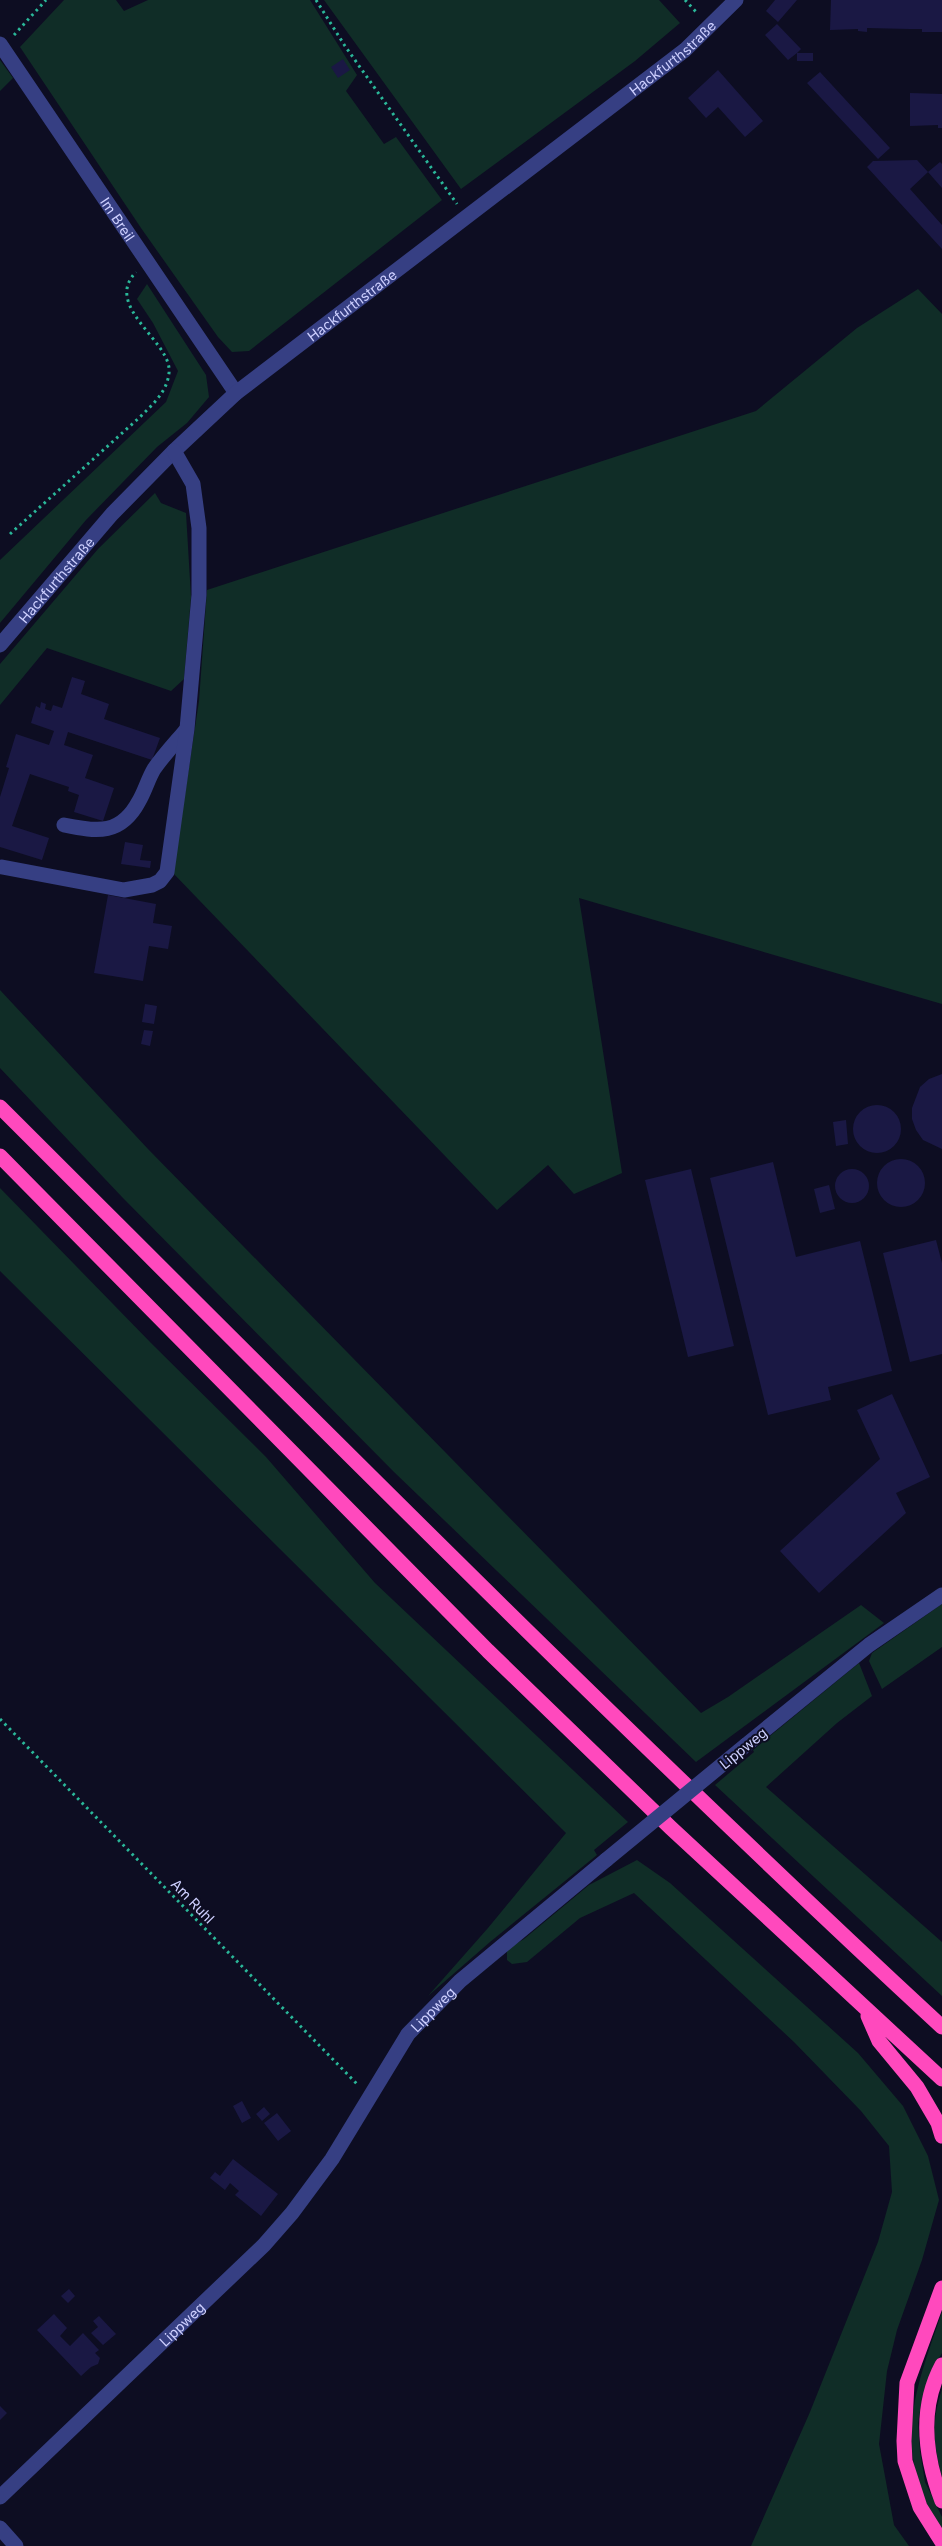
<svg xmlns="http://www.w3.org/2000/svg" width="942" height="2546" font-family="Inter,sans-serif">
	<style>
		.green { fill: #102d27 }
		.building { fill: #1a1844 }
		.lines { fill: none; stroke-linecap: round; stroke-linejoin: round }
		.path { stroke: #2ab799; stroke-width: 3; stroke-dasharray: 2.5 4; stroke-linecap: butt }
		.minor { stroke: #363f83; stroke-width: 15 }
		.highway { stroke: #ff49bd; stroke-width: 15 }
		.minor-bridge { stroke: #363f83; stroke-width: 15 }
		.labels { text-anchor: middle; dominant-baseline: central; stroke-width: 4; stroke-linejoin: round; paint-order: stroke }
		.street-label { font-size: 14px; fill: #ced0ff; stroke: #0d0d22 }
	</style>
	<rect width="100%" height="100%" fill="#0d0d22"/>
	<!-- green -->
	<path class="green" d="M64,0H116L124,11L148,0H310L357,75L346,91L384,144L396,137L442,200L249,351L232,352L218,337L141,228L20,47Z
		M324,0H659L680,23L635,61L461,189Z
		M0,60L13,78L0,91Z
		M147,284L206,375L209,397L187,423L157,447L86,520L0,623V560L166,402L178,371L153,323L137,299Z
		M918,289L942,314V1004L579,898L622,1173L574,1194L548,1165L497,1210L173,873L199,701L207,590L756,411L857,328Z
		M155,493L161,503L186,513L191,597L184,679L171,691L47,648L0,705V664L98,549Z
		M0,990L148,1149L701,1713L728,1697L861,1605L884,1623L696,1762L394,1472L122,1197L0,1068Z
		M0,1188L151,1343L266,1457L375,1583L628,1822L594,1850L597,1855L490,1942L428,1996L488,1928L566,1833L0,1271Z
		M942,1604V1647L882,1689L869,1661L872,1653Z
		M859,1663L872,1696L837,1723L766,1787L942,1942V1996L715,1785L754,1752L753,1750Z
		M637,1860L670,1883L858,2053L903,2106L928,2156L939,2200L922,2260L897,2330L887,2371L879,2444L894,2525L909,2546H751L810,2412L878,2242L892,2192L889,2146L861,2111L794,2042L634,1893L580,1918L527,1962L512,1964L507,1960V1949L524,1939L589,1885Z
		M942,2312V2353L932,2369L922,2399L918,2423L920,2452L925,2482L942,2517V2532C891,2450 913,2396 942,2312Z
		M942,2389V2477C933,2442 931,2424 942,2389Z"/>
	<!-- building -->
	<path class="building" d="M775,0H797L778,22L766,11Z
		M831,0H942V32H922V29H910L867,28V32L858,31V29L830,30Z
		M777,24L801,49L797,53H813V61H797V53L788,60L765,35Z
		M343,59L350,70L338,78L331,67Z
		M718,70L763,121L745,137L718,107L706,118L688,98Z
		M820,72L890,148L878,159L807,83Z
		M910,93L942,94V128H938V125L910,126Z
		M917,160L928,172L910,189L942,225V249L867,167L873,161Z
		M940,162L942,164V188L928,172Z
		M72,677L85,681L81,694L109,704L104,719L160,738L152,760L68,732L64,745L93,755L85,778L114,788L103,821L74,812L79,795L68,791L69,787L30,774L12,826L49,838L42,860L0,847V797L9,768L6,767L16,734L49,745L54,731L31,723L36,706L40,708L41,702L46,704L45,709L51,711L53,705L62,708Z
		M125,842L143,845L140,860L151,861L150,868L121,864Z
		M108,895L156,904L153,923L172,926L168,949L149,946L143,981L94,973Z
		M145,1004L157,1006L154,1024L142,1022Z
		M144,1030L153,1031L150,1046L141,1044Z
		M942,1074V1149L923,1140L916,1130L912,1119V1108L920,1087L929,1079Z
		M853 1129a24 24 0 1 1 48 0a24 24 0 1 1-48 0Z
		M846,1120L848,1144L836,1146L833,1122Z
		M877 1183a24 24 0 1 1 48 0a24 24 0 1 1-48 0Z
		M773,1162L796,1257L860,1241L892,1371L828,1387L831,1400L768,1415L710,1178Z
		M835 1186a17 17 0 1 1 34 0a17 17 0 1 1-34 0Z
		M691,1169L734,1346L688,1357L645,1180Z
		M829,1185L835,1209L820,1213L814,1189Z
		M936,1240L942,1263V1354L910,1362L883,1253Z
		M892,1394L930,1477L896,1493L906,1513L819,1593L780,1551L880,1459L857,1410Z
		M242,2101L251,2118L242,2123L233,2106Z
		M264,2107L270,2114L262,2121L256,2114Z
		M277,2113L291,2131L278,2141L264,2123Z
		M233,2159L278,2194L261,2216L235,2195L239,2191L230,2183L225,2190L210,2178L215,2172L220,2176Z
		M69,2289L75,2296L68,2303L61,2296Z
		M54,2314L67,2328L60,2336L70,2346L83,2333L99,2350L95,2353L100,2358L98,2364L91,2367L81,2376L37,2330Z
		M99,2316L116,2334L103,2345L91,2333L98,2327L93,2321Z
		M0,2406L7,2413L0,2420Z"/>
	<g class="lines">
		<!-- path -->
		<path class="path" d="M316,0L345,46L457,204
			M685,0L698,14
			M14,35L46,0
			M10,534L140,417C153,404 167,392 169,373C173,342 102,307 136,272
			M0,1719L358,2085"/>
		<!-- minor -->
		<g class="minor">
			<path id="s1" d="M0,44L236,393"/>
			<path id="s2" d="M0,645L112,514L174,451L236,393L685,50L736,0"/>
			<path d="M64,825C98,832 121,835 139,801C145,791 148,779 154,769C163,756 175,743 186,730"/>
			<path d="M2,867L124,890L152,885L160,881L167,872L187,729L199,595V528L193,484L174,451"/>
			<path d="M746,1745L869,1645L942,1595"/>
			<path id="s3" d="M0,2497L264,2245L292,2213L332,2159L408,2034L460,1981L606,1860"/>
			<path d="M0,2528L16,2546"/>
		</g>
		<!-- highway -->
		<path class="highway" d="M0,1107C311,1417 620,1729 942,2027
			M0,1156L488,1651L671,1828L942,2079
			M868,2016L879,2041L917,2087L938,2123L942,2136
			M942,2288L907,2383L904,2441L905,2461L920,2507L942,2542
			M942,2365C919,2408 925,2457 942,2501"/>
		<!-- minor-bridge -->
		<path class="minor-bridge" d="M606,1860L746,1745"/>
	</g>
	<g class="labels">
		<!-- street labels -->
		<g class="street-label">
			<text stroke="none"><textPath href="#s2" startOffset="896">Hackfurthstraße</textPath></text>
			<text stroke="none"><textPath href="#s1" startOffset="211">Im Breil</textPath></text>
			<text stroke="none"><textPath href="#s2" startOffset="491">Hackfurthstraße</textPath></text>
			<text stroke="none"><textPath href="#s2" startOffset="86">Hackfurthstraße</textPath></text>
			<text transform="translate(743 1748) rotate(-39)">Lippweg</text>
			<text transform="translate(193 1901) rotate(46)">Am Ruhl</text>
			<text stroke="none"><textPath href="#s3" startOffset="656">Lippweg</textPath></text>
			<text stroke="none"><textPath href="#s3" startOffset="251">Lippweg</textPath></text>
		</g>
	</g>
</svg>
